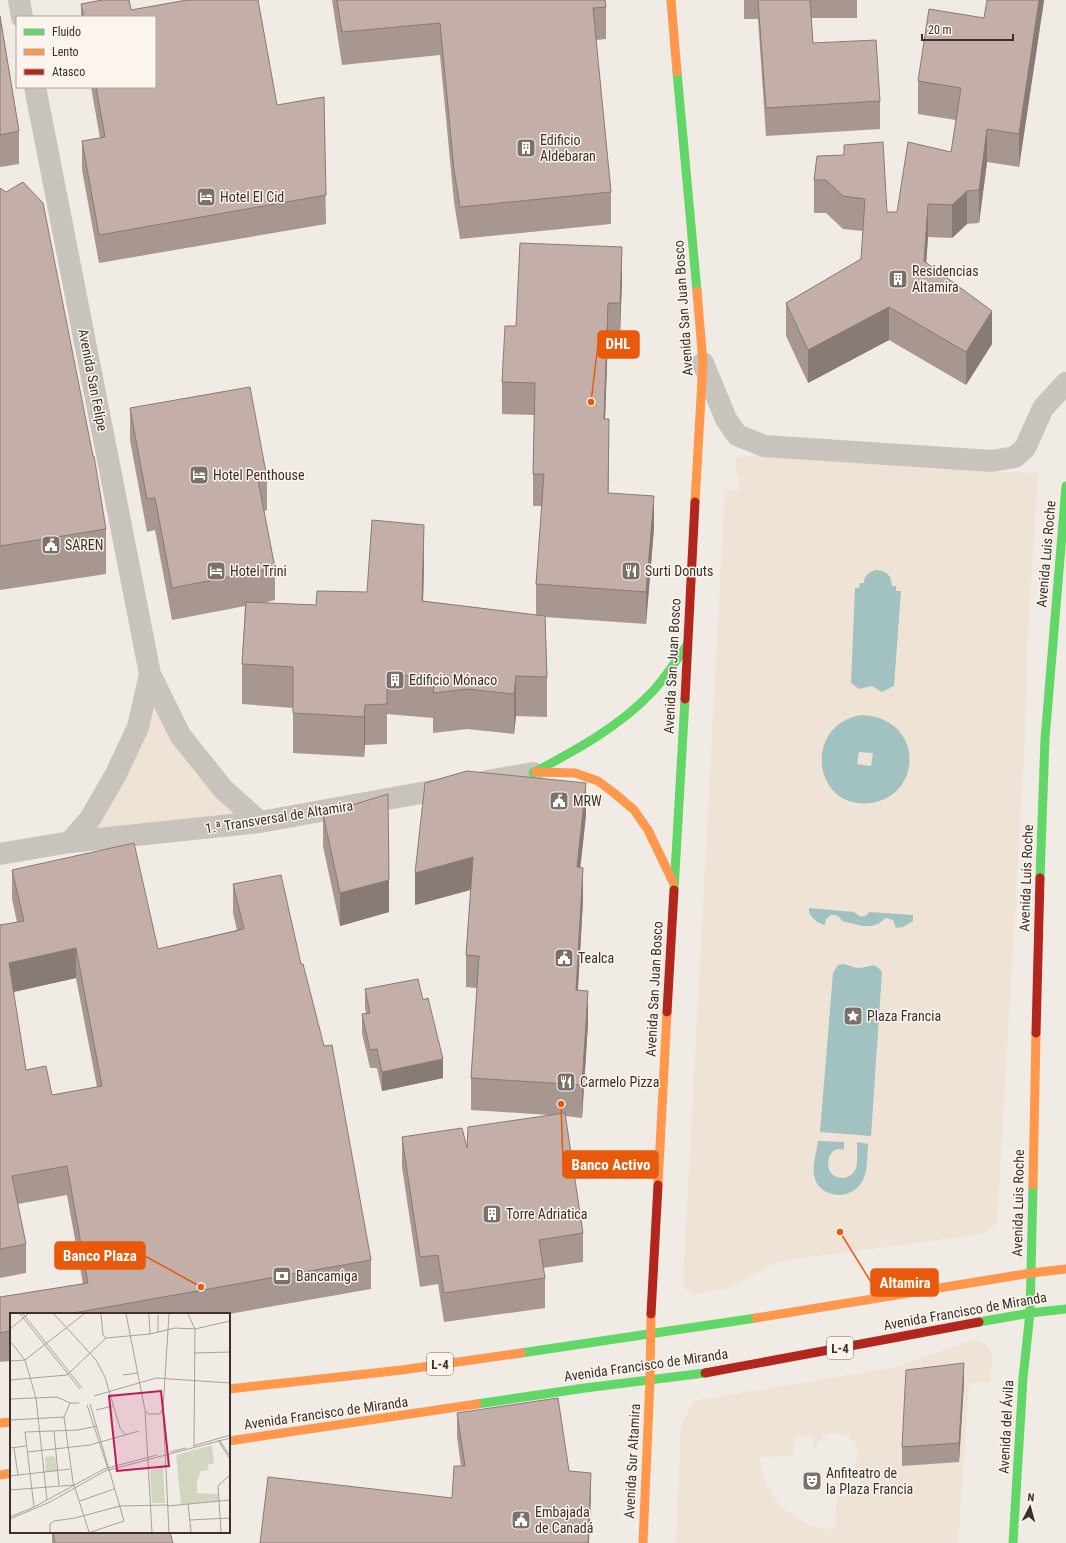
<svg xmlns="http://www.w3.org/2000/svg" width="1066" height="1543" font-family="'Roboto Condensed',sans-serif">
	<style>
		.plaza { fill: #eee3d5; fill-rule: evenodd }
		.water { fill: #a1c2c1; fill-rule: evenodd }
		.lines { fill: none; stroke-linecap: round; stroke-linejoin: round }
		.street { stroke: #c9c3be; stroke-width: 22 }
		.fast { stroke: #63d668; stroke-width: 9 }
		.slow { stroke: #ff974d; stroke-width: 9 }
		.jam { stroke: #b3261e; stroke-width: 9 }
		.wall { fill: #a89690; fill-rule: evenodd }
		.shaded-wall { fill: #887a75 }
		.building { fill: #c3afa7; stroke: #887a75; fill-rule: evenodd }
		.labels { text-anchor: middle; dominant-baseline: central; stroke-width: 3; stroke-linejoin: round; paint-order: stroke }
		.shield { fill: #fbf5ee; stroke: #756b66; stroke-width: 1 }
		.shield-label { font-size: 13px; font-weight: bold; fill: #3b302b }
		.poi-label { font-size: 14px; fill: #3b302b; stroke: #fbf5ee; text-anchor: start }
		.street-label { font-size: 14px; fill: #3b302b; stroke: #fbf5ee }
		.inset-road { fill: none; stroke: #a8a09b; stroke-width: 1 }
		.view { fill: #c2185b; fill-opacity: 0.15; stroke: #c2185b; stroke-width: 2 }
		.inset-edge { fill: none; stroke: #3b302b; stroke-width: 2 }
		.leader { fill: none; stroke: #e8590c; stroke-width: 1.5 }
		.callout-dot { fill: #e8590c; stroke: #fbf5ee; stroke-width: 1.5 }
		.callout { fill: #e8590c; stroke: #e8590c; stroke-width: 1.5 }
		.callout-label { font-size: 15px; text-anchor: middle; font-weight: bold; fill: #fff }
	</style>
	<rect width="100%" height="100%" fill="#f0ebe5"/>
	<!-- plaza -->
	<path class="plaza" d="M750,456L989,472L1038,473L1027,649L1025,738L997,1223L984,1234L780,1261L726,1289L692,1294L683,1284L725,490H740L736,465V460L739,457Z
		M150,674L180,735L260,822L70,842L90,819Z
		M976,1340L985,1344L990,1349L992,1358L990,1382L969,1383L958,1543H676L681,1426L694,1401L892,1368L966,1342ZM836,1433L847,1436L852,1439L856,1446L858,1452L856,1465L853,1471L847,1475L839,1478L860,1477L859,1495L837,1496L835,1530L812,1526L797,1518L782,1507L773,1497L765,1482L761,1466L760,1457L793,1455L794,1437L814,1436L813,1452L819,1440L823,1437L829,1434Z"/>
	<!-- water -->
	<path class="water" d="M875,570C885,570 892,575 892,586H896V591H901L894,686L882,692L872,686L859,689L851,683L855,588H859L860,583H864C864,576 868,573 875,570Z
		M861,715C924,717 924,795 871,803C814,811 801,726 861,715ZM859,752L873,753L871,766L857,764Z
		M809,908L854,912L861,917L867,915L869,912L913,915V921L903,927L896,928L893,920L886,918L878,924L872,926H862L842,921C839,916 837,915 831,915L826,919L825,925C817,923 814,920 809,913Z
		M843,964C848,964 853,968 859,968C868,968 874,960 882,972L871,1136L820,1132L833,973L838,965Z
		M818,1141L844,1142V1150C842,1149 840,1149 838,1149C827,1151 825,1169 833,1175C841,1181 853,1177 856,1168C858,1160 857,1150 857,1142L868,1144C867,1155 868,1170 863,1180C852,1202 818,1199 814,1175C812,1165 817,1151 818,1141Z"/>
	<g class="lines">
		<!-- street -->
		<path class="street" d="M19,0L22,17
			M35,87L150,674L180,735L223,789L260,822
			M703,363L726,419L737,435L764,446L992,461L1015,457L1025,448L1043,408L1066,383
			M487,781L533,773
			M70,842L90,819L116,774L138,727L150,674
			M0,854L70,842L260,822L454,787"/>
		<!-- fast -->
		<path class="fast" d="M677,72L697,291
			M533,773C576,750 619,727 652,692C665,678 676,661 687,645
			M1040,878L1045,739L1066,486
			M674,890L685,699
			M979,1322L1030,1313L1066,1309
			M521,1353L756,1318
			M477,1404L585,1388L705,1373
			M1013,1543L1023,1378L1030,1313L1033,1185"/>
		<!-- slow -->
		<path class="slow" d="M671,0L677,72
			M695,502L703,363L697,291
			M536,772L575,773L598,781L614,793L634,810L648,830L673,882
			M658,1185L667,1012
			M1033,1185L1036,1033
			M756,1318L1031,1273L1066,1269
			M229,1389L402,1370L521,1353
			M0,1423L11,1422
			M229,1441L477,1404
			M0,1475L11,1473
			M643,1543L650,1380L651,1314"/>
		<!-- jam -->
		<path class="jam" d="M685,699L695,502
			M667,1012L674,890
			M1036,1033L1040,878
			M651,1314L658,1185
			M705,1373L979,1322"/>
	</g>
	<!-- wall -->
	<path class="wall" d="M102,0H129L131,10L187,0H258L277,105L324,97L326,224L99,263L82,170V141L100,138L91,87H155V17H81V4Z
		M332,0H605L606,7V39L596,40L611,192V224L460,239L454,202L440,55L342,65Z
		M744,0H857V18H811L813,43L880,101V129L766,136L758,19H744Z
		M1044,0L1019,167L987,162L979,223L967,224L952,238L928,237L926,263L992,344L966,385L889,340L808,383L786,336V303L861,259L863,231L843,229L826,213H814V180L817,156L887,212H897L951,152L956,120L918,114V81L984,18Z
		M0,16L19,131V164L0,167Z
		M0,188L106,529V574L0,590Z
		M622,279L620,336L608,335L605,419L609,451L608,493L654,528L646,624L545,617L547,677V717L516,716L514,734L467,729L433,733V718L387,714V744L365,745L364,757L293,753V708L242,704V664L245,606L172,620L155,530L147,532L130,440V408L267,478V510L264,511L275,568V600L263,603L316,605L367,592L424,565L423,601L536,615V584L542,506H533V474L534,415L502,414V382L516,326Z
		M323,814L389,912L340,926L323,846Z
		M586,815L580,867L583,900L578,990L588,1023L582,1118L565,1116L583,1233V1262L543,1268L545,1278V1308L444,1322L438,1284L420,1287L402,1167V1137L467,1148L549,1115L471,1110V1078L477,988L466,987V955L471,890L415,905Z
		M12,870L158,949L237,930L233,913V884L301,964L371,1260V1289L229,1314H11V1361L0,1362V1297L83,1284L67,1195L18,1204L26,1244V1273L0,1278V925L17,922L12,899ZM76,978L97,1087L52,1095L26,1070L13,992Z
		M365,989L423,1000L443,1078L382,1091L377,1068H370L362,1033V1014L366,1013L365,1008Z
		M964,1382L959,1462L902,1466V1447Z
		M457,1413L569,1471L591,1497L452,1498L461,1466L457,1437Z
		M52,1532H170L173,1543H52Z"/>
	<!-- shaded-wall -->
	<path class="shaded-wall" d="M1039,0H1044L1019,167V134Z
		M987,129V162L979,223V190Z
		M967,191V224L952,238V205Z
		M928,204V237L924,294V261Z
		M622,247V279L620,336V303Z
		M608,303V335L604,451V419Z
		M889,307V340L808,383V350Z
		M992,311V344L966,385V352Z
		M609,419V451L608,525V493Z
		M654,496V528L646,624V592Z
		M424,525V565L422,641V601Z
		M516,676V716L514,734V694Z
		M365,705V745L364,757V717Z
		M586,783V815L577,899V867Z
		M473,857V889L415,905V873Z
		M583,868V900L576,1022V990Z
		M389,880V912L340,926V893Z
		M76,948V978L9,993V963Z
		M588,991V1023L582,1118V1085Z
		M443,1059V1078L382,1091V1072Z
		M964,1363V1382L959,1462V1443Z
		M591,1473V1497L589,1543H588Z"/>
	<!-- building -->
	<path class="building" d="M102,0H129L131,10L187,0H258L277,105L324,97L326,195L99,235L82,141L105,137L96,87H155V17H84L81,4Z
		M337,0H605L606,7L593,8L611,192L460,207L454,170L440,23L342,32Z
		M758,0H810L813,43L876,40L880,101L766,108Z
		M987,0H1039L1019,134L987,129L979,190L967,191L952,205L928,204L924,261L992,311L966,352L889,307L808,350L786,303L861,259L865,199L843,196L826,180H814L817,156L844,155V145L883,142L887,212H897L908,142L951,152L961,88L918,81L929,9L984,18Z
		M0,16L19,131L0,135Z
		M23,182L43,203L93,456H94L106,529L0,546V188L6,192Z
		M520,243L622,247L620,303H608L604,419H609L608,493L654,496L646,592L536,584L544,474H533L535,383L502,382L505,326H516Z
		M250,387L267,478L258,480L275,568L172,588L155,498L147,499L130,408Z
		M372,520L424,525L422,601L545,616L547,677L516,676L514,694L467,689L433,693L435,678L387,674V704L365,705L364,717L293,713V667L242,664L246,602L316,605L317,591L367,592Z
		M467,771L586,783L577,867L583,868L576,990L588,991L582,1085L471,1078L479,956L466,955L473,857L415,873L425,783Z
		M388,794L389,880L340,893L323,814Z
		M134,843L158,949L244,929L233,884L281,875L301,964H303L324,1046L332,1045L371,1260L68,1314H11V1331L0,1333V1297L88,1283L67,1166L12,1176L26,1244L0,1249V925L24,921L12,870ZM76,948L102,1086L52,1095L46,1066L26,1070L9,963Z
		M418,979L423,1000L428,998L443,1059L382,1072L377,1049L370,1050L362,1014L370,1013L365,989Z
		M565,1113L583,1233L539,1240L545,1278L444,1293L438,1255L420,1257L402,1137L462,1128L467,1148L468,1127Z
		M964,1363L959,1443L902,1447L906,1370Z
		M558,1398L569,1471L591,1473L588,1543H260L268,1477L452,1498L454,1466H465L457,1413Z
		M53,1532H170L173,1543H55Z"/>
	<!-- icons -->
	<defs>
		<g id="building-square" transform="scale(1)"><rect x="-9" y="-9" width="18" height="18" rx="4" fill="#7a716c" stroke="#fbf5ee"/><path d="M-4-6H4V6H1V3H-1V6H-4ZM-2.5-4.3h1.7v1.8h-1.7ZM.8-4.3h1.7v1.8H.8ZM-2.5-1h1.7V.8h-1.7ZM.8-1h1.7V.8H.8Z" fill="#fff"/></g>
		<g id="hotel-square" transform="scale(1)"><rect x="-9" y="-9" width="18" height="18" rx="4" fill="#7a716c" stroke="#fbf5ee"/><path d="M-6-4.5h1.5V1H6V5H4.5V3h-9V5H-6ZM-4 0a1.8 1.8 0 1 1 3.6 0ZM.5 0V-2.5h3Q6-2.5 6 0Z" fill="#fff"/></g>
		<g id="civic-square" transform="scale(1)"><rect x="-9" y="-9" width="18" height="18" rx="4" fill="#7a716c" stroke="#fbf5ee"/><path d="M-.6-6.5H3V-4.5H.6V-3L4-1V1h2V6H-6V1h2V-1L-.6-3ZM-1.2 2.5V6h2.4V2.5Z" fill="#fff"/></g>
		<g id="restaurant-square" transform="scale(1)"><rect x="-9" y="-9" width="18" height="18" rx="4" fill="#7a716c" stroke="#fbf5ee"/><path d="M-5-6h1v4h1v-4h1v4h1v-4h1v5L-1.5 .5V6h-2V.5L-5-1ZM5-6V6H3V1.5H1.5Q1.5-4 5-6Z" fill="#fff"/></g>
		<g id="sight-square" transform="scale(1)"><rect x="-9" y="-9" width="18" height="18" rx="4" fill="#7a716c" stroke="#fbf5ee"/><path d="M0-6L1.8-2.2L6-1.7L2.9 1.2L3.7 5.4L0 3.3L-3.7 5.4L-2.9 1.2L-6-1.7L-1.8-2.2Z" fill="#fff"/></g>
		<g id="bank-square" transform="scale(1)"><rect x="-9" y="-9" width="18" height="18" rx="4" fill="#7a716c" stroke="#fbf5ee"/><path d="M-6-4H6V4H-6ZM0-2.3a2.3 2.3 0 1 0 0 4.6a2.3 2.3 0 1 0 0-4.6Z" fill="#fff"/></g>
		<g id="theatre-square" transform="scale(1)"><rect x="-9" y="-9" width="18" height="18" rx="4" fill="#7a716c" stroke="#fbf5ee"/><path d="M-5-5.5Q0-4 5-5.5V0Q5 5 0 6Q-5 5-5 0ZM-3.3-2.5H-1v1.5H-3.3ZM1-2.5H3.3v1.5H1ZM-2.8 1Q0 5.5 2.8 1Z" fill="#fff"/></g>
	</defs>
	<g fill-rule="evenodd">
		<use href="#building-square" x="526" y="148"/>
		<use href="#hotel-square" x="206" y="197"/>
		<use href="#building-square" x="898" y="279"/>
		<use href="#hotel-square" x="199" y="475"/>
		<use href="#civic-square" x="51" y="545"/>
		<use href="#hotel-square" x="216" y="571"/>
		<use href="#restaurant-square" x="631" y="571"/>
		<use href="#building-square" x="395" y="680"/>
		<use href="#civic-square" x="559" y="801"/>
		<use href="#civic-square" x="564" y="958"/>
		<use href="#sight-square" x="853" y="1016"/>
		<use href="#restaurant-square" x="566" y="1082"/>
		<use href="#building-square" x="492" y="1214"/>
		<use href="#bank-square" x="282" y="1276"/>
		<use href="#theatre-square" x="812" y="1481"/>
		<use href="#civic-square" x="521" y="1520"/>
	</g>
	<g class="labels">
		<!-- shield labels -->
		<g class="shield">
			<rect x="827" y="1337" width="26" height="22" rx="3"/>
			<rect x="427" y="1353" width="26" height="22" rx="3"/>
		</g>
		<g class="shield-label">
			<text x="840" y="1348">L-4</text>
			<text x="440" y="1364">L-4</text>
		</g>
		<!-- poi labels -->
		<g class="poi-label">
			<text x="540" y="140">Edificio<tspan x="540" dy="16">Aldebaran</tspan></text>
			<text x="220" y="197">Hotel El Cid</text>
			<text x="912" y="271">Residencias<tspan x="912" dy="16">Altamira</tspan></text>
			<text x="213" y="475">Hotel Penthouse</text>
			<text x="65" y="545">SAREN</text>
			<text x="230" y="571">Hotel Trini</text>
			<text x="645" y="571">Surti Donuts</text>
			<text x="409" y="680">Edificio Mónaco</text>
			<text x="573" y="801">MRW</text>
			<text x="578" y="958">Tealca</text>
			<text x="867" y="1016">Plaza Francia</text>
			<text x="580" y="1082">Carmelo Pizza</text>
			<text x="506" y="1214">Torre Adriatica</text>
			<text x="296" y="1276">Bancamiga</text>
			<text x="826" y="1473">Anfiteatro de<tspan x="826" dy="16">la Plaza Francia</tspan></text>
			<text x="535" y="1512">Embajada<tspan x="535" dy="16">de Canadá</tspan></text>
		</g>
		<!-- street labels -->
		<g class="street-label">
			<text transform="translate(683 308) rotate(-94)">Avenida San Juan Bosco</text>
			<text transform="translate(93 380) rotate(79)">Avenida San Felipe</text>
			<text transform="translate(1046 554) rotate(-85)">Avenida Luis Roche</text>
			<text transform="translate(672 666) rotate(-87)">Avenida San Juan Bosco</text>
			<text transform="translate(279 817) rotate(-9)">1.ª Transversal de Altamira</text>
			<text transform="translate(1026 878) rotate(-88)">Avenida Luis Roche</text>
			<text transform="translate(654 989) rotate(-87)">Avenida San Juan Bosco</text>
			<text transform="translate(1018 1203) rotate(-89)">Avenida Luis Roche</text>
			<text transform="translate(965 1311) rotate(-10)">Avenida Francisco de Miranda</text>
			<text transform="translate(646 1365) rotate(-8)">Avenida Francisco de Miranda</text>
			<text transform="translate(326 1413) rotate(-8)">Avenida Francisco de Miranda</text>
			<text transform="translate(1006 1427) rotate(-87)">Avenida del Ávila</text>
			<text transform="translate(632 1461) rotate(-87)">Avenida Sur Altamira</text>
		</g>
	</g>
	<!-- overview -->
	<g transform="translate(10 1313)">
		<rect width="220" height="220" fill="#f0ebe5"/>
		<path d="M202,132L204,151H198L199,157L191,158L187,168V180L209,181V188L171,191L166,142ZM45,143L47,158L36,159L35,144ZM153,154L155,190H142L140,157Z" fill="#d1d6bf"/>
		<path class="inset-road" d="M10,1L70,76M13,1L72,75M44,1L86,47L95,64L110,115L116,122M91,1L93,22L96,25M116,1L135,97L142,219M139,1L140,21M159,1L153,96L159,219M178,1L185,16L184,132M148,2V19M0,16L18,1M96,25L140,21L165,15L185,16L220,8M0,28L15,47L26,85L37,187M184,40L220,39M0,48L15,47L74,1M113,62L127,60M0,67L57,62L96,25M84,83L146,65L220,70M0,86L47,84L60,90H69M60,90L54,104L63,169L79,219M80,91L114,208L81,219M77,92L98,156M86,97L103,93M136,98L138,101H150L152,97M0,107L54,104M44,118L49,172M208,127L220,146M210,128L220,143M183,133L220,122M0,135L16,133M4,135L8,162M17,139L80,132L129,118M160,139L176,135M0,163L60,156M0,177L64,172M70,188L104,176M178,190L181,219M158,193L220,187M24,194L15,119L68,117L87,113M0,204L24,194L94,156L147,142M0,206L40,189L95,158L220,125M180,207L220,205M40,219V211L44,208L65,205L110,193L158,192M211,219L208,173L220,162"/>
		<path class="view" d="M151,78L159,153L107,158L99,83Z"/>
		<rect width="220" height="220" class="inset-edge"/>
	</g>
	<!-- callouts -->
	<path class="leader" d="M591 402L598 344M561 1104L563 1164M201 1287L145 1256M840 1232L871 1282"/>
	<g class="callout-dot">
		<circle cx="591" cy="402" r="4"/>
		<circle cx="561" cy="1104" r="4"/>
		<circle cx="201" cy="1287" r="4"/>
		<circle cx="840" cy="1232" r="4"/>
	</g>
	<g class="callout">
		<rect x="598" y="331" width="41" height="27" rx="4"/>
		<rect x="563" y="1151" width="95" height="27" rx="4"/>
		<rect x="55" y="1242" width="90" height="27" rx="4"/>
		<rect x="871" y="1269" width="67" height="27" rx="4"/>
	</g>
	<g class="callout-label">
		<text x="618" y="349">DHL</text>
		<text x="611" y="1170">Banco Activo</text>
		<text x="100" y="1261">Banco Plaza</text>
		<text x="905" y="1288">Altamira</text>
	</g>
	<!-- legend -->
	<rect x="16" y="16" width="140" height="72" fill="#fbf5ee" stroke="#aea6a0"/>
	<rect x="24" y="29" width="20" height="6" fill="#63d668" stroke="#aea6a0"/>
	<text x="52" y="36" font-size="12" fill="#3b302b">Fluido</text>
	<rect x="24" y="49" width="20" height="6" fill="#ff974d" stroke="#aea6a0"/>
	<text x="52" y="56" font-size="12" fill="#3b302b">Lento</text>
	<rect x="24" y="69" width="20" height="6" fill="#b3261e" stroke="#aea6a0"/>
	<text x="52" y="76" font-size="12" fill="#3b302b">Atasco</text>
	<!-- north arrow -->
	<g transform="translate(1030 1507) rotate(6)" stroke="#fbf5ee" stroke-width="3" paint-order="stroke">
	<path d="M0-3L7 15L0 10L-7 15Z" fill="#3b302b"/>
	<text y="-6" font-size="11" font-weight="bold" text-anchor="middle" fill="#3b302b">N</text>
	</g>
	<!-- scale -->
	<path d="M922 34v6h91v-6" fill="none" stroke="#3b302b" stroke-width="2"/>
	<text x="928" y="34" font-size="12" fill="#3b302b" stroke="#fbf5ee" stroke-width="3" paint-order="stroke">20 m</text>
</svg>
